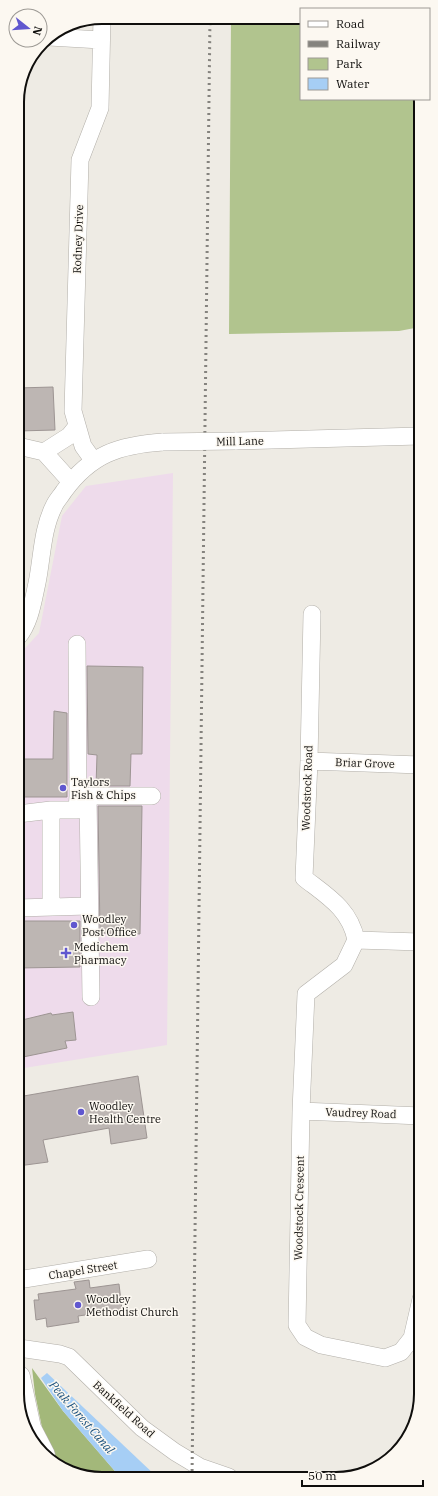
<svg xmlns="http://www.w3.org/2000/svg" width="438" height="1496" font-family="'IBM Plex Serif',serif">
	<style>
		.commercial { fill: #eedbeb }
		.green { fill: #b1c48e }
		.forest { fill: #a3b87a }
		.water { fill: #a6cef5 }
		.building { fill: #bdb6b3; stroke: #9d9593 }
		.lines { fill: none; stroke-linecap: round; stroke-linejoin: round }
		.minor-casing { stroke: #b2afa9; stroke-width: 18 }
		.major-casing { stroke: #b2afa9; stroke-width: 23 }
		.minor { stroke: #fff; stroke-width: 17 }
		.major { stroke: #fff; stroke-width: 22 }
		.rail { stroke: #85837e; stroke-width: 3; stroke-dasharray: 2 4; stroke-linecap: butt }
		.minor-bridge-casing { stroke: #b2afa9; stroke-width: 18; stroke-linecap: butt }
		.minor-bridge { stroke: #fff; stroke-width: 17 }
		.poi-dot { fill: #6057cf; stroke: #fcf8f1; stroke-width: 1.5 }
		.labels { text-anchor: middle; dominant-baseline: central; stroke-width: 3; stroke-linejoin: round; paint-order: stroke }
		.street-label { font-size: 11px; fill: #0f0e0c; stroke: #fcf8f1 }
		.poi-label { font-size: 11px; fill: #0f0e0c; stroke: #fcf8f1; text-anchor: start }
		.water-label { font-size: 12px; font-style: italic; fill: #1c527f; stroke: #fcf8f1 }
		.rim { fill: none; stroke: #0f0e0c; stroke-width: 2 }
	</style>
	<rect width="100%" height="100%" fill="#eeebe4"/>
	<!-- commercial -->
	<path class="commercial" d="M173,473L167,1045L18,1069V656L39,633L62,516L86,486Z"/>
	<!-- green -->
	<path class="green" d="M231,18H301V99H419L420,327L399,331L229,334Z"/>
	<!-- forest -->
	<path class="forest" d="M32,1368L63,1411L120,1477H85L59,1463L43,1432L35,1394Z"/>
	<!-- water -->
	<path class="water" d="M47,1373L157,1477H120L63,1411L41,1378Z"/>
	<!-- building -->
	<path class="building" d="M53,387L55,430L18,431L17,388Z
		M87,666L143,667L142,754H131L130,786H96L97,755L88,754Z
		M54,711L67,713V797H18V759H53Z
		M98,806H142L140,934L100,933Z
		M18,921H80V967L18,968Z
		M73,1012L76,1040L65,1041L67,1048L23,1057L18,1042V1021L51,1013L52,1015Z
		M138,1076L147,1138L111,1144L109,1128L43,1140L48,1162L18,1166V1097Z
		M89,1280L90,1288L119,1284L122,1310L78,1316L79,1322L47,1327L46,1318L36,1320L34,1300H39L38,1294L76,1289L74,1282Z"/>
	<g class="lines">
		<!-- minor casing -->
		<g class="minor-casing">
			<path id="minor" d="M49,37L101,40
				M235,441L420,436
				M18,446L44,452L71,482
				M44,452L69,436L77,426
				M93,460L83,446L73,411L80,160L100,108L102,17
				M312,614L309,761L304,878C327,896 350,909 356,940
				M18,637C30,623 33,601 37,583C42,559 42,529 54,506C56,501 61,496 64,491C91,454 119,445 163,442
				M77,644L78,796H152
				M309,761L420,765
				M88,796L91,997
				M18,814L51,810H77L78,796
				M51,907V810
				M18,908L88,906
				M356,940L344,965L306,994L301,1111L297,1325L305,1337L321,1345L385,1358L401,1352L412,1338L421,1299
				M356,940L420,942
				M301,1111L421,1116
				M18,1280L148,1259
				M19,1348L60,1354L69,1357L142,1428L175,1452L200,1467L229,1477"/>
		</g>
		<!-- major casing -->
		<g class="major-casing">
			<path id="major" d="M19,1377L30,1428L44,1455"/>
		</g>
		<!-- minor -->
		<use href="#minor" class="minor"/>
		<!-- major -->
		<use href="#major" class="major"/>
		<!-- rail -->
		<path class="rail" d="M192,1477L210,18"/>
		<!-- minor-bridge casing -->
		<g class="minor-bridge-casing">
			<path id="minor-bridge" d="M163,442L235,441"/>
		</g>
		<!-- minor-bridge -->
		<use href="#minor-bridge" class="minor-bridge"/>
	</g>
	<!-- markers -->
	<g class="poi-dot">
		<circle cx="63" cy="788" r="4"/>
		<circle cx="74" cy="925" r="4"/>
		<path d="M64 947h4v4h4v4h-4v4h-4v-4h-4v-4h4z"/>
		<circle cx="81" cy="1112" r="4"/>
		<circle cx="78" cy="1305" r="4"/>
	</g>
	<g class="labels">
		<!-- street labels -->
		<g class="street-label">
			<text transform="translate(78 239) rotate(-88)">Rodney Drive</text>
			<text transform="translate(240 441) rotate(-1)">Mill Lane</text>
			<text transform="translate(365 763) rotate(2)">Briar Grove</text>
			<text transform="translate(307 788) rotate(-88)">Woodstock Road</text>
			<text transform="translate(361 1113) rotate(2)">Vaudrey Road</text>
			<text transform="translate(299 1208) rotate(-89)">Woodstock Crescent</text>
			<text transform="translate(83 1270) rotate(-9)">Chapel Street</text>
			<text transform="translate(124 1409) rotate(42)">Bankfield Road</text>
		</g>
		<!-- poi labels -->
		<g class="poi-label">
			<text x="71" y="782">Taylors<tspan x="71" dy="13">Fish &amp; Chips</tspan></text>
			<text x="82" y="919">Woodley<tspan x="82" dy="13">Post Office</tspan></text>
			<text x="74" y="947">Medichem<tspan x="74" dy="13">Pharmacy</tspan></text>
			<text x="89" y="1106">Woodley<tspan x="89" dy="13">Health Centre</tspan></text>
			<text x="86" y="1299">Woodley<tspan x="86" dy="13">Methodist Church</tspan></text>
		</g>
		<!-- water labels -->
		<g class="water-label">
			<text transform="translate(82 1417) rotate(49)">Peak Forest Canal</text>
		</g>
	</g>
	<!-- crop -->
	<path d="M0 0H438V1496H0ZM102 24H336A78 78 0 0 1 414 102V1394A78 78 0 0 1 336 1472H102A78 78 0 0 1 24 1394V102A78 78 0 0 1 102 24Z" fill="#fcf8f1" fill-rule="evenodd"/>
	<path class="rim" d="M102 24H336A78 78 0 0 1 414 102V1394A78 78 0 0 1 336 1472H102A78 78 0 0 1 24 1394V102A78 78 0 0 1 102 24Z"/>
	<!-- legend -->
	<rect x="300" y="8" width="130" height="92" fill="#fcf8f1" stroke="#9d9a95"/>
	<rect x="308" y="21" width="20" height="6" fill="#ffffff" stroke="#9d9a95"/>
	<text x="336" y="28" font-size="12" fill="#0f0e0c">Road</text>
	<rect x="308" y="41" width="20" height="6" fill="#85837e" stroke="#9d9a95"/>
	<text x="336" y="48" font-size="12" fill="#0f0e0c">Railway</text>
	<rect x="308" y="58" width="20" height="12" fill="#b1c48e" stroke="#9d9a95"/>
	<text x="336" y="68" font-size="12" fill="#0f0e0c">Park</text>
	<rect x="308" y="78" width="20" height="12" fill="#a6cef5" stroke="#9d9a95"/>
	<text x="336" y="88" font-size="12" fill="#0f0e0c">Water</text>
	<!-- north arrow -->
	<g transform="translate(28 28) rotate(107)"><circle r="19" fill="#fcf8f1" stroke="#9d9a95"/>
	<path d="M0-3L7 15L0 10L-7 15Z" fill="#6057cf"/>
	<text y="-6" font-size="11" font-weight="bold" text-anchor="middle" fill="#0f0e0c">N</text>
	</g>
	<!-- scale -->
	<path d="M302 1480v6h121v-6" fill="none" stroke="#0f0e0c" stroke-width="2"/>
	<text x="308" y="1480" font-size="12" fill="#0f0e0c" stroke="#fcf8f1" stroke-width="3" paint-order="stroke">50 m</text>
</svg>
